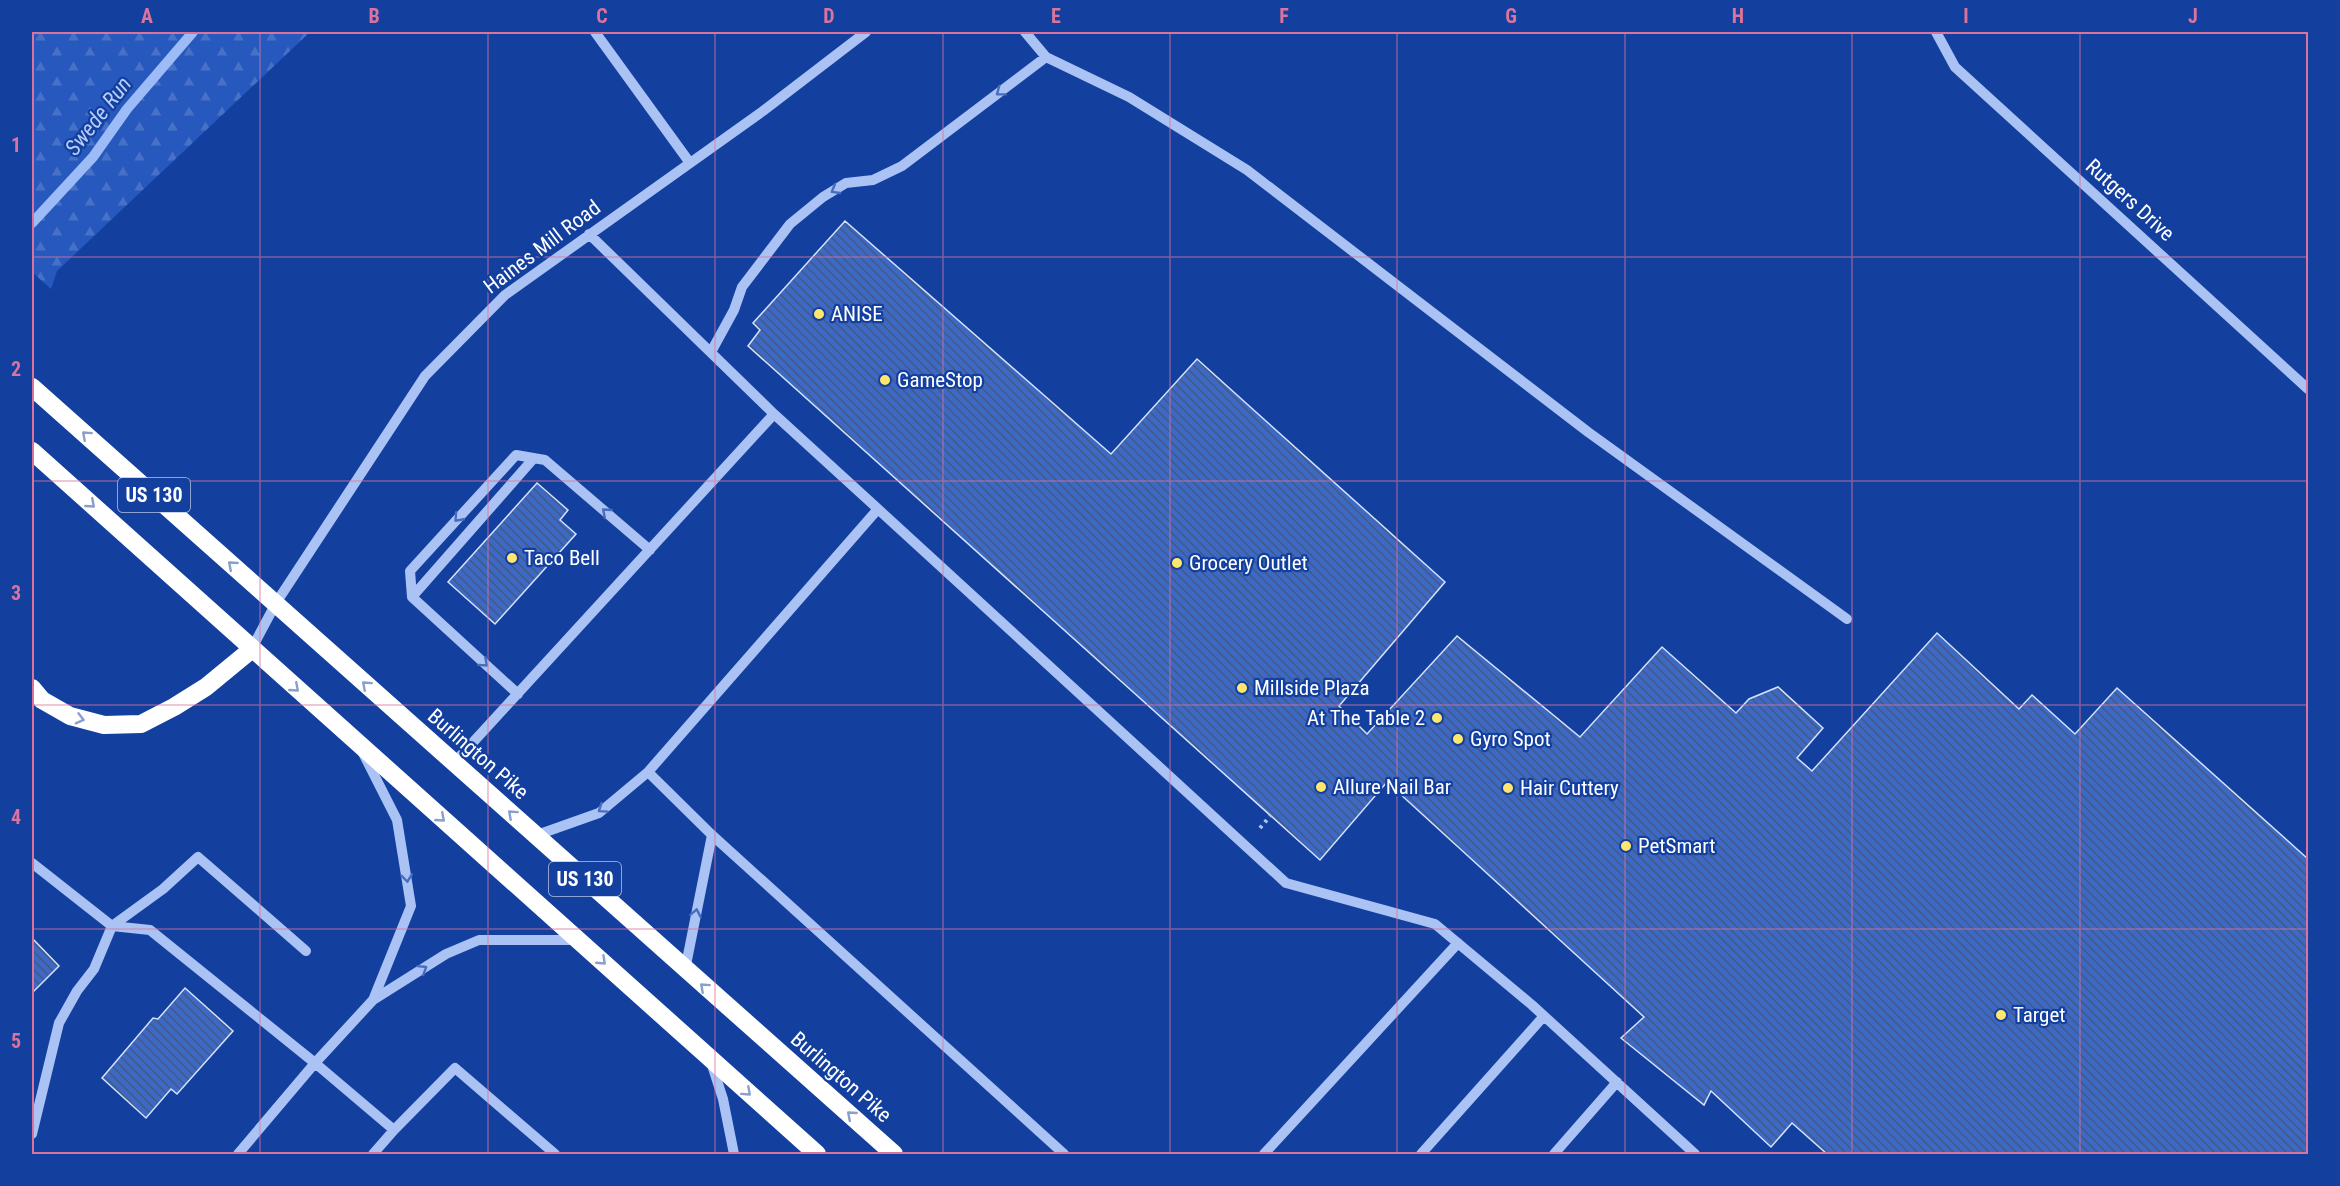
<svg xmlns="http://www.w3.org/2000/svg" width="2340" height="1186" font-family="'Roboto Condensed',sans-serif">
	<style>
		.forest { fill: url(#forest-firs) }
		.lines { fill: none; stroke-linecap: round; stroke-linejoin: round }
		.stream { stroke: #9dbcf7; stroke-width: 10 }
		.building { fill: url(#building-back-hatch); stroke: #d4e2fd; stroke-width: 1.5 }
		.path { stroke: #abc3f4; stroke-width: 4; stroke-dasharray: 3 4.5; stroke-linecap: butt }
		.minor { stroke: #abc3f4; stroke-width: 10 }
		.highway { stroke: #fff; stroke-width: 18 }
		.oneway { stroke: #486dbd }
		.oneway2 { stroke: #899fcf }
		.grid { fill: none; stroke: #da749d; stroke-width: 1.5; stroke-opacity: 0.55 }
		.poi-dot { fill: #ffe76e; stroke: #133f9f; stroke-width: 2 }
		.labels { text-anchor: middle; dominant-baseline: central; stroke-width: 4.5; stroke-linejoin: round; paint-order: stroke }
		.shield { fill: #133f9f; stroke: #b8c5e2; stroke-width: 1.5 }
		.shield-label { font-size: 20px; font-weight: bold; fill: #fff }
		.street-label { font-size: 21px; fill: #fff; stroke: #133f9f }
		.poi-label { font-size: 21px; fill: #fff; stroke: #133f9f; text-anchor: start }
		.water-label { font-size: 22px; font-style: italic; fill: #b8cefa; stroke: #133f9f }
		.neatline { fill: none; stroke: #da749d; stroke-width: 2 }
		.grid-label { font-size: 20px; text-anchor: middle; font-weight: bold; fill: #da749d }
	</style>
	<defs>
		<pattern id="forest-firs" width="22" height="20" patternUnits="userSpaceOnUse" patternTransform="scale(1.5)"><rect width="22" height="20" fill="#2658bd"/><path d="M5 1l3.5 6h-7zM16 11l3.5 6h-7z" fill="#4771c7"/></pattern>
		<pattern id="building-back-hatch" width="6" height="6" patternUnits="userSpaceOnUse" patternTransform="scale(1.5)"><rect width="6" height="6" fill="#3c69c6"/><path d="M-1 5l2 2M0 0l6 6M5-1l2 2" fill="none" stroke="#46587d"/></pattern>
	</defs>
	<rect width="100%" height="100%" fill="#133f9f"/>
	<!-- forest -->
	<path class="forest" d="M32,32H310L57,271L51,289L32,272Z"/>
	<g class="lines">
		<!-- stream -->
		<path class="stream" d="M32,223L93,157L127,109L193,32"/>
	</g>
	<!-- building -->
	<path class="building" d="M845,221L1111,454L1197,359L1445,582L1339,706L1367,734L1457,636L1580,737L1662,647L1736,713L1749,699L1778,687L1823,728L1797,758L1812,771L1937,633L2019,709L2032,695L2075,734L2117,688L2308,859V1154H1827L1792,1123L1771,1147L1711,1091L1704,1105L1621,1038L1644,1017L1387,782L1320,860L748,346L760,330L753,323Z
		M537,483L568,510L560,520L576,534L495,624L448,582Z
		M32,938L59,966L32,993Z
		M185,988L233,1031L177,1094L171,1089L146,1118L102,1078L153,1018L158,1019Z"/>
	<g class="lines">
		<!-- path -->
		<path class="path" d="M1260,828L1271,815"/>
		<!-- minor -->
		<path class="minor" d="M595,32L690,163
			M1025,32L1046,57L1129,97L1247,170L1588,432L1847,619
			M1936,32L1955,67L2308,389
			M711,352L734,310L742,287L790,224L823,197L846,183L873,180L902,166L1046,57
			M774,414L878,509L648,772L712,835L1064,1154
			M878,509L1286,883L1435,924L1532,1005L1695,1154
			M412,597L534,458
			M251,650L276,603L425,376L505,295L763,111L866,32
			M518,694L412,597L410,571L516,455L545,460L650,550
			M363,753L397,820L411,906L373,1000
			M454,763L774,414L589,234
			M537,835L599,813L648,772
			M32,863L112,926L150,930L315,1063L373,1000L446,954L479,940H579
			M685,970L712,835
			M711,1062L723,1099L734,1154
			M32,1134L59,1023L77,991L94,969L112,926L163,889L198,857L306,951
			M238,1154L315,1063L394,1130
			M373,1154L394,1130L455,1068L555,1154
			M1264,1154L1458,943
			M1421,1154L1544,1016
			M1554,1154L1617,1082"/>
		<!-- highway -->
		<path class="highway" d="M32,387L894,1154
			M32,451L817,1154
			M32,688L42,700L70,716L104,725L141,724L174,707L206,687L251,650"/>
	</g>
	<!-- one-way arrows -->
	<defs><path id="oneway-chevron" d="M-2-3.5L2.5 0L-2 3.5" fill="none" stroke-width="1.6" stroke-linecap="round" stroke-linejoin="round" transform="scale(1.5)"/></defs>
	<g class="oneway">
		<use href="#oneway-chevron" transform="translate(1000 92) rotate(143)"/>
		<use href="#oneway-chevron" transform="translate(835 190) rotate(150)"/>
		<use href="#oneway-chevron" transform="translate(606 512) rotate(-139)"/>
		<use href="#oneway-chevron" transform="translate(458 518) rotate(132)"/>
		<use href="#oneway-chevron" transform="translate(484 663) rotate(42)"/>
		<use href="#oneway-chevron" transform="translate(602 809) rotate(146)"/>
		<use href="#oneway-chevron" transform="translate(407 878) rotate(83)"/>
		<use href="#oneway-chevron" transform="translate(696 913) rotate(-79)"/>
		<use href="#oneway-chevron" transform="translate(423 969) rotate(-32)"/>
	</g>
	<g class="oneway2">
		<use href="#oneway-chevron" transform="translate(86 435) rotate(-138)"/>
		<use href="#oneway-chevron" transform="translate(91 504) rotate(41)"/>
		<use href="#oneway-chevron" transform="translate(232 565) rotate(-139)"/>
		<use href="#oneway-chevron" transform="translate(366 685) rotate(-138)"/>
		<use href="#oneway-chevron" transform="translate(295 688) rotate(41)"/>
		<use href="#oneway-chevron" transform="translate(80 719) rotate(15)"/>
		<use href="#oneway-chevron" transform="translate(512 814) rotate(-138)"/>
		<use href="#oneway-chevron" transform="translate(441 818) rotate(41)"/>
		<use href="#oneway-chevron" transform="translate(602 961) rotate(43)"/>
		<use href="#oneway-chevron" transform="translate(704 987) rotate(-138)"/>
		<use href="#oneway-chevron" transform="translate(747 1092) rotate(42)"/>
		<use href="#oneway-chevron" transform="translate(851 1115) rotate(-139)"/>
	</g>
	<!-- grid -->
	<path class="grid" d="M260,32V1154M488,32V1154M715,32V1154M943,32V1154M1170,32V1154M1397,32V1154M1625,32V1154M1852,32V1154M2080,32V1154M32,257H2308M32,481H2308M32,705H2308M32,929H2308"/>
	<!-- markers -->
	<g class="poi-dot">
		<circle cx="819" cy="314" r="6"/>
		<circle cx="885" cy="380" r="6"/>
		<circle cx="512" cy="558" r="6"/>
		<circle cx="1177" cy="563" r="6"/>
		<circle cx="1242" cy="688" r="6"/>
		<circle cx="1437" cy="718" r="6"/>
		<circle cx="1458" cy="739" r="6"/>
		<circle cx="1321" cy="787" r="6"/>
		<circle cx="1508" cy="788" r="6"/>
		<circle cx="1626" cy="846" r="6"/>
		<circle cx="2001" cy="1015" r="6"/>
	</g>
	<g class="labels">
		<!-- shield labels -->
		<g class="shield">
			<rect x="118" y="478" width="72" height="34" rx="4.5"/>
			<rect x="549" y="862" width="72" height="34" rx="4.5"/>
		</g>
		<g class="shield-label">
			<text x="154" y="495">US 130</text>
			<text x="585" y="879">US 130</text>
		</g>
		<!-- street labels -->
		<g class="street-label">
			<text transform="translate(2130 200) rotate(42)">Rutgers Drive</text>
			<text transform="translate(542 247) rotate(-37)">Haines Mill Road</text>
			<text transform="translate(478 754) rotate(41)">Burlington Pike</text>
			<text transform="translate(841 1077) rotate(41)">Burlington Pike</text>
		</g>
		<!-- poi labels -->
		<g class="poi-label">
			<text x="831" y="314">ANISE</text>
			<text x="897" y="380">GameStop</text>
			<text x="524" y="558">Taco Bell</text>
			<text x="1189" y="563">Grocery Outlet</text>
			<text x="1254" y="688">Millside Plaza</text>
			<text x="1425" y="718" text-anchor="end">At The Table 2</text>
			<text x="1470" y="739">Gyro Spot</text>
			<text x="1333" y="787">Allure Nail Bar</text>
			<text x="1520" y="788">Hair Cuttery</text>
			<text x="1638" y="846">PetSmart</text>
			<text x="2013" y="1015">Target</text>
		</g>
		<!-- water labels -->
		<g class="water-label">
			<text transform="translate(98 116) rotate(-52)">Swede Run</text>
		</g>
	</g>
	<!-- border -->
	<rect width="2340" height="1186" fill="none" stroke="#133f9f" stroke-width="66"/>
	<rect x="33" y="33" width="2274" height="1120" class="neatline"/>
	<g class="grid-label">
		<text x="147" y="23">A</text>
		<text x="374" y="23">B</text>
		<text x="602" y="23">C</text>
		<text x="829" y="23">D</text>
		<text x="1056" y="23">E</text>
		<text x="1284" y="23">F</text>
		<text x="1511" y="23">G</text>
		<text x="1738" y="23">H</text>
		<text x="1966" y="23">I</text>
		<text x="2193" y="23">J</text>
		<text x="16" y="152">1</text>
		<text x="16" y="376">2</text>
		<text x="16" y="600">3</text>
		<text x="16" y="824">4</text>
		<text x="16" y="1048">5</text>
	</g>
</svg>
